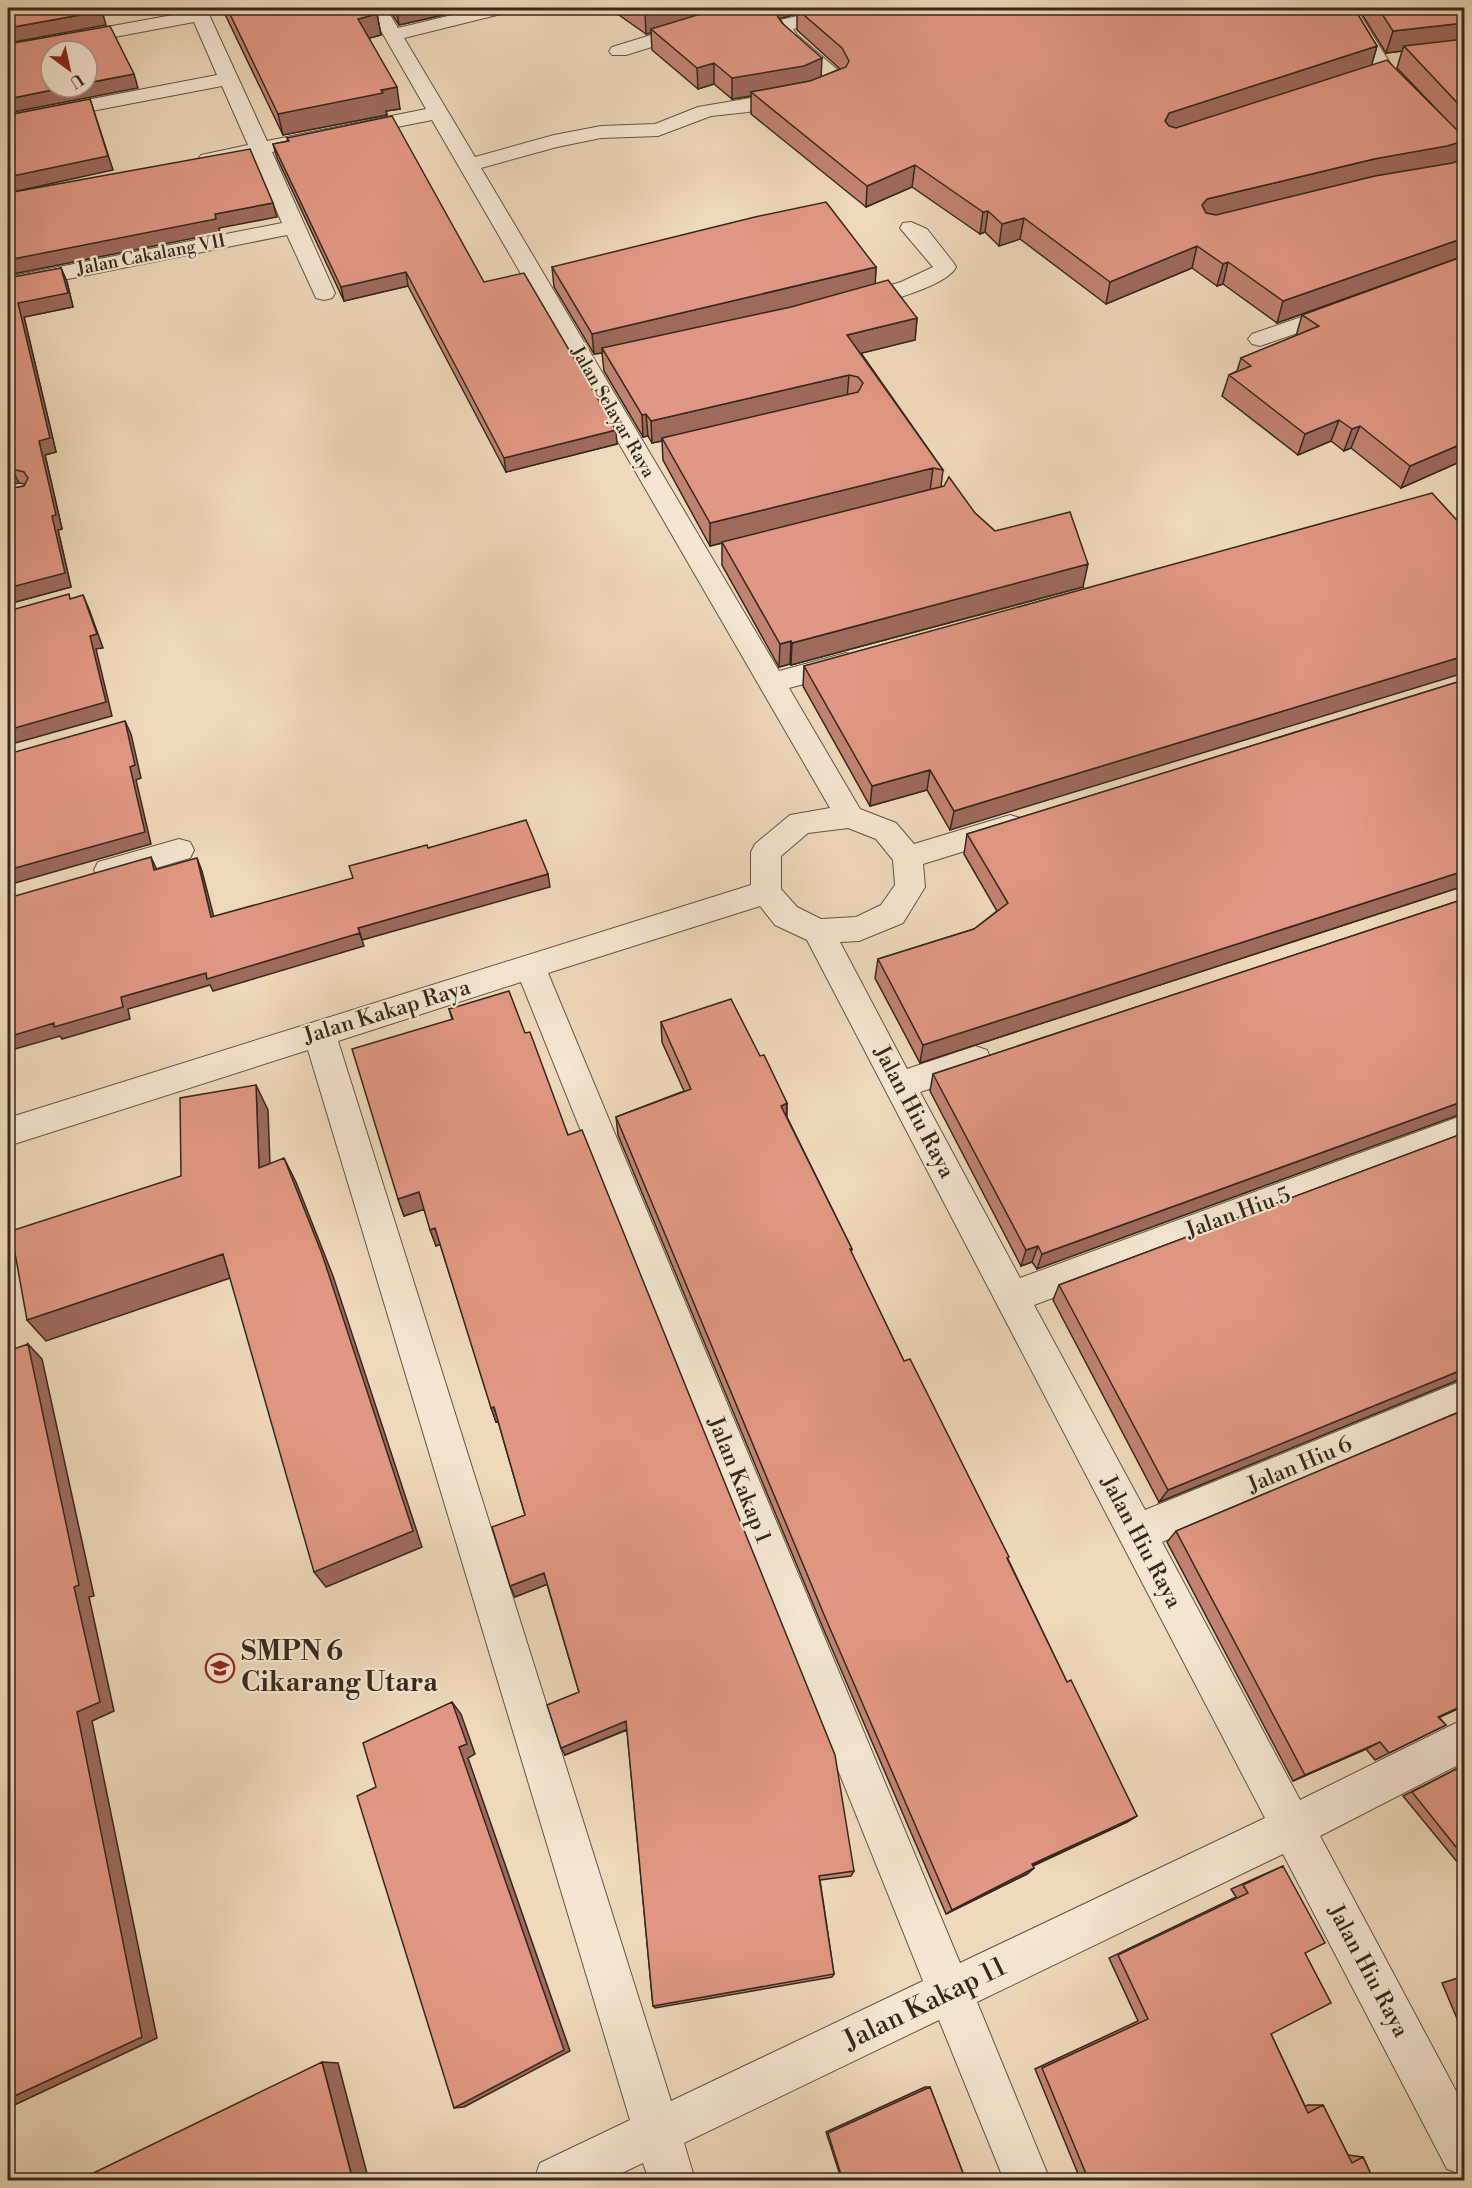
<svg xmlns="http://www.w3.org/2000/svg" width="1472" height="2188" font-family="'Libre Bodoni',serif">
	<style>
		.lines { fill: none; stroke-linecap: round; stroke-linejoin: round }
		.street-casing { stroke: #625544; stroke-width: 2 }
		.street { fill: #f4e6d2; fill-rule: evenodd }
		.wall { fill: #c28271; stroke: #34291d; stroke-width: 1.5; fill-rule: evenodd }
		.shaded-wall { fill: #9e6a5c; stroke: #34291d; stroke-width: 1.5 }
		.building { fill: #e19783; stroke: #34291d; stroke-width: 1.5 }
		.labels { text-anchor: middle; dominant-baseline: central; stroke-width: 4.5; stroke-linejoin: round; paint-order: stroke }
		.far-street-label { font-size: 18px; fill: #34291d; stroke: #f4e6d2 }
		.street-label { font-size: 22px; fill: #34291d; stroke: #f4e6d2 }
		.near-poi-label { font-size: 27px; font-weight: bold; fill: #34291d; stroke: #f4e6d2; text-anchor: start }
		.near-street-label { font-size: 27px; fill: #34291d; stroke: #f4e6d2 }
	</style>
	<rect width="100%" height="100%" fill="#eed9ba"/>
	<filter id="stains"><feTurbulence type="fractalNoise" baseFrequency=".00333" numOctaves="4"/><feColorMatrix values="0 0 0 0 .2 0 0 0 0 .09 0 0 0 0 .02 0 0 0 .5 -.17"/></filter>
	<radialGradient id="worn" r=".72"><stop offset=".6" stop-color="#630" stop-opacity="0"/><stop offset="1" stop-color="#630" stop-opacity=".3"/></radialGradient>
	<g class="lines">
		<!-- street casing -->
		<g class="street-casing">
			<path id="street" d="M188,8H206L267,141L426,109L368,8H386L398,28L481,8H511L509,12L404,38L475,157L554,135L601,126L655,124L698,107L804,89L825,80L783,43L773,28L780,20L833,8H864L862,12L793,29L797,35L839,71L846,83L843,87L809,100L748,112L711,116L658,136L601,138L557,147L481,168L779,671L846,653L856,656L860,663L856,670L789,688L860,809L896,823L914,844L1010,815L1020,818L1025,826L1020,834L923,864L925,887L903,923L859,941L840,942L907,1069L975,1046L987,1050L991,1060L987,1070L920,1092L1020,1278L1464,1115V1143L1034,1305L1145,1510L1464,1380V1415L1162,1542L1300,1800L1464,1719V1762L1320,1836L1464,2106V2175L1447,2169L1283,1854L977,2002L1050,2180H1004L939,2020L684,2143L695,2180H649L643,2163L607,2180H534L540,2163L630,2120L308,1050L8,1146V1118L751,885V852L755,844L790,815L830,808L432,120L272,152L335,293L332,298L324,300L316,298L287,235L8,291V277L282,223L253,156L208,165L201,163L198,159L201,155L248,145L222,86L8,127V115L217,75L194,22L8,57V45L189,12ZM848,828L876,839L893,860L895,885L881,905L856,917L821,919L797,907L781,889V856L808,833ZM760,906L775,925L807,940L1265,1818L960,1963L548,973ZM521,982L923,1981L671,2101L338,1041Z
				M739,8H766L764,12L626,55H612L609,51L612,47Z
				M1338,8H1356L1393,68L1464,142V159L1457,157L1378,75Z
				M911,222L927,229L953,262L956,267C947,287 877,304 855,310L847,308L844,303L847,298L901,282L933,267L900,228L903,223Z
				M1342,303L1350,305L1353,310L1350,315L1260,346L1252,344L1248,339L1252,334Z
				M179,839L190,842L194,850L190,858L109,882L98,878L94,870L98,862Z"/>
		</g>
		<!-- street -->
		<use href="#street" class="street"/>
	</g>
	<!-- wall -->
	<path class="wall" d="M222,8H374L377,14L381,35L369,38L400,109L386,111L387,115L283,135Z
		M388,8H474L399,25Z
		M609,8H1354L1377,46L1371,66L1442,115L1397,68L1402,51L1386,53L1358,8H1464V157L1463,159L1464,460L1401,488L1351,448L1344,451L1331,441L1298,455L1222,396L1229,375L1237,371L1241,358L1296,336L1302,315L1395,281L1277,323L1223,284L1217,286L1192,268L1106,304L1020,239L999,246L985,232L980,234L912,187L866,207L751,114V96L732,99L714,84L698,89L652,50L651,33L646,34ZM797,14V30L840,69L821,77L779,18Z
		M287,138L484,282L617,444L506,472L408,286L344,301L277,158L273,144L288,141Z
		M552,267H876L875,284L917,318L915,340L861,353L943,470L941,487L975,513L995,531L1083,587L791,665L790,664L779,667L722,565V543L710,546L663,460L662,441L652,443L648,436L643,437L604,371L602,353L594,354L554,287Z
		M61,268L67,282L73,307L24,317L56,452L45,455L62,529L58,530L71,587L8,604V489L24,486L25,484L19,483L8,485V278Z
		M1464,528L950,830L927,790L870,806L803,686L804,666Z
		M1464,680V886L920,1063L875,978L878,959L974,929L997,911L964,854L967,834Z
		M1464,899L1037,1269L1032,1262L1021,1266L930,1091L933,1074Z
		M449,1009L525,1033L568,1135L854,1871L851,1876L820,1880L834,1974L832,1977L655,2008L653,2006L627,1730L565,1755L579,1692L547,1584L515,1597L510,1586L525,1515L498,1421L496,1422L440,1244L436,1246L424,1209L404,1216L398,1199L452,1019Z
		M661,1022L760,1056L787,1103V1117L852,1249L851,1253L904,1361L1008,1559L1067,1682L1137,1816L1127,1822L1033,1866L1034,1868L1027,1874L946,1914L823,1628L618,1135L616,1117L684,1091L662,1042Z
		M1464,1133V1379L1463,1378L1159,1502L1053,1300L1059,1285Z
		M1464,1410V1706L1439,1717L1446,1725L1375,1760L1366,1749L1293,1781L1167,1542L1176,1531Z
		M1464,1765V1861L1458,1863L1403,1796Z
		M1283,1866L1305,1953L1271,2034L1305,2106L1308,2105H1323L1348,2155L1363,2157L1374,2181H1081L1035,2069L1138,2021L1109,1958L1236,1897L1231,1889Z
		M1464,1976V2035L1442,1983Z
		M925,2087H930L966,2181H835L841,2178L826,2132Z"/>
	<!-- shaded-wall -->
	<path class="shaded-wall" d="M396,8H474L399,25Z
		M664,8H733L651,29V33L646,34L645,13Z
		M771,8H825L797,9V14L778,19Z
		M102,11L106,25L8,43V44V28Z
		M377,14L381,35L362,40L358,19Z
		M1464,23V41L1404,46L1402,51L1386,53L1393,31Z
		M1377,46L1371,67L1164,135L1165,121L1169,113Z
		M822,58L821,79L751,92V96L732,99V78Z
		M714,63V84L698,89L697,68Z
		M134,74L138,88L8,113V99L67,87H87V83Z
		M397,87L400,109L386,111L387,115L283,135L278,114Z
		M90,99L113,170L8,193V177Z
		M1464,141V157L1463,161L1201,221L1202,205L1207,199L1374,159Z
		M915,165L912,187L866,207L867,186Z
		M273,203L277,217L219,228L220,233L8,275V260L215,214Z
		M988,211L985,232L980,234L983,212Z
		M1024,218L1020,239L999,246L1002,224Z
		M1464,238V256L1277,323L1283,301Z
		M1197,246L1192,268L1106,304L1110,282Z
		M1228,262L1223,284L1217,286L1223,264Z
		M876,267L875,288L604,352L602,348V353L594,354L592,334Z
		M61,268L67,282L73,307L24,317L56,452L45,455L62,529L58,530L71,587L8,604V588L52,516L39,441L18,303Z
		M406,272L408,286L344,301L341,287Z
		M917,318L915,340L846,357L847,335Z
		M849,375L847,398L662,438V441L652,443L651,421Z
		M646,414L648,436L643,437L642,415Z
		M1339,420L1331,441L1298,455L1305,434Z
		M1360,426L1351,448L1344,451L1352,429Z
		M616,430L617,444L506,472L504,458Z
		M1464,443V460L1401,488L1410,466Z
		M933,468L930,491L710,546V523Z
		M12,469L19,483L8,485V470Z
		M1088,564L1083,587L791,665L792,643Z
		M83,595L89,609L103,648L96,649L112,716L8,745V730L90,636Z
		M791,641L790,664L779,667L780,644Z
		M1464,656V673L950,830L954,811Z
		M125,721L131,734L141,778L136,780L151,844L8,885V870L130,767Z
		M930,770L927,790L870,806L872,786Z
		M151,857L157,870H154Z
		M197,858L202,871L217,929L211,917Z
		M1464,871V886L920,1063L923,1045Z
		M548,874L550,887L362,940L358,928Z
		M360,933L364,946L213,991L210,985L128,1009L130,1019L62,1039L60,1036L8,1051V1037L121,997L206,973Z
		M256,1085L268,1110L271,1192L259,1168Z
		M1464,1101V1113L1037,1269L1042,1254Z
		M787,1103L786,1122L781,1106Z
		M284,1158L296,1182L333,1276L422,1547L326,1587L314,1572Z
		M419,1192L425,1209L404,1216L398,1199Z
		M435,1228L441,1244L436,1246L430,1230Z
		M1038,1246L1032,1262L1021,1266L1026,1250Z
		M223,1254L236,1276L46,1341L27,1320Z
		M28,1344L42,1359L94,1596L89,1597L114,1711L92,1721L157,2038L8,2108V2099L77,1712Z
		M1464,1369V1377L1463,1378L1159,1502L1168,1490Z
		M494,1407L499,1421L496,1422L491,1408Z
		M544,1573L548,1584L515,1597L510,1586Z
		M452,1702L461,1714L475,1754L468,1758L570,2051L464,2107L454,2108L459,1747Z
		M1464,1705V1706L1423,1725L1438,1717Z
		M626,1721L628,1729L565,1755L561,1748Z
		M1380,1742L1366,1749L1293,1781L1305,1775Z
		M1137,1816L1127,1822L1025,1869L1032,1864Z
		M1034,1868L1027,1874L946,1914L952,1910Z
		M322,2062L338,2063L369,2181H353Z"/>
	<!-- building -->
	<path class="building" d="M8,8H100L102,11L8,28Z
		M227,8H374L377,14L358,19L397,87L381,90L383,93L278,114Z
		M637,8H664L645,13Z
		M720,8H772L782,23L822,58L804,66L732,78L714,63L697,68L651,29Z
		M805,8H1354L1377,46L1169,113L1165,121L1169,126L1176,128L1387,60L1464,137V141L1447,146L1374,159L1207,199L1202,205L1206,213L1216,215L1375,176L1452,163L1464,159V238L1283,301L1228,262L1223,264L1197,246L1110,282L1024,218L1002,224L988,211L983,212L915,165L867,186L751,92L810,81L846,67L849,61L842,48L797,9Z
		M1378,8H1464V23L1393,31Z
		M110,26L134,74L87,83V51H51V87H67L8,99V44Z
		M1464,39V110L1404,46Z
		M90,99L108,156L8,177V115Z
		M392,116L484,282L524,273L616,430L504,458L406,272L341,287L273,144L289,141L287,138Z
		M250,149L273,203L215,214L216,219L8,260V193Z
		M826,202L876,267L592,334L552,267L755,217Z
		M1464,256V443L1410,466L1360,426L1352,429L1339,420L1305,434L1229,375L1251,366L1241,358L1319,326L1302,315Z
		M61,268L68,293L18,303L50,438L39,441L56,515L52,516L65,573L8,588V489L24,486L28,478L24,472L12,469L8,470V278Z
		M888,280L917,318L847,335L943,470L933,468L710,523L662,438L858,392L863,383L858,377L849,375L651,421L646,414L642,415L602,348L791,307Z
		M949,477L975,513L995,531L1070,512L1088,564L792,643L791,641L780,644L722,542L944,486Z
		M1432,493L1464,528V656L954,811L930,770L872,786L804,666Z
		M69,594L70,599L83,595L97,634L90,636L106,702L8,730V611Z
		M1464,680V871L923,1045L878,959L974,929L1008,903L967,834Z
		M125,721L135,765L130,767L145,832L8,870V754Z
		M526,820L548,874L358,928L360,933L207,979L206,973L121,997L123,1007L54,1027V1023L8,1037V898L151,857L154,870L197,858L211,917L353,878L349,866L427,845L428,848Z
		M1464,899V1101L1042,1254L1038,1246L1026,1250L933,1074Z
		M509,991L525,1033L530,1032L568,1135L582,1130L835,1755L854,1871L819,1876L834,1974L653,2006L626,1721L561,1748L547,1705L579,1692L544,1573L510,1586L492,1527L525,1515L494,1407L491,1408L435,1228L430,1230L419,1192L398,1199L352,1049L453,1019L449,1009Z
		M731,999L760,1056L764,1055L787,1103L781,1106L852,1249H850L904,1361L910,1359L1009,1557L1007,1558L1067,1682L1071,1680L1137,1816L1032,1864L1034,1868L952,1910L825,1617L616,1117L691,1089L661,1022Z
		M256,1085L259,1168L284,1158L322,1254L413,1531L314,1572L223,1254L27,1320L11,1231L181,1176L180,1098Z
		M1464,1133V1369L1168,1490L1059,1285Z
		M28,1344L79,1585L74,1587L100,1702L77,1712L142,2037L8,2099V1351Z
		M1464,1410V1705L1438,1717L1446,1725L1389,1753L1380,1742L1305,1775L1176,1531Z
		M452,1702L467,1744L459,1747L564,2050L454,2108L357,1796L376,1787L363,1743Z
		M1464,1765V1857L1412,1792Z
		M1283,1866L1325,1943L1305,1953L1331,2003L1271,2034L1308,2113L1323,2105L1352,2163L1363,2157L1374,2181H1089L1042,2068L1148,2019L1118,1955L1248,1893L1243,1885Z
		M1464,1979V1989L1461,1980Z
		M322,2062L353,2181H77Z
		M930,2087L966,2181H843L828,2133Z"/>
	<!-- icons -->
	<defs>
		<g id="school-ring" transform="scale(1.5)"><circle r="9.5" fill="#f4e6d2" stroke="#8f2418" stroke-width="1.5"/><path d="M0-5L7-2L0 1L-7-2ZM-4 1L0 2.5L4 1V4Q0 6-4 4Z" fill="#8f2418"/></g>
	</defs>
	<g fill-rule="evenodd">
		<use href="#school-ring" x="220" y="1668"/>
	</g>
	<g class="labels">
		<!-- far-street labels -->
		<g class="far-street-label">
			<text transform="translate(151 255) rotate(-11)">Jalan Cakalang VII</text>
			<text transform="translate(613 412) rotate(60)">Jalan Selayar Raya</text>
		</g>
		<!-- street labels -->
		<g class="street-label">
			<text transform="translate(387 1012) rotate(-17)">Jalan Kakap Raya</text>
			<text transform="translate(914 1112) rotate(62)">Jalan Hiu Raya</text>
			<text transform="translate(1238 1213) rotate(-20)">Jalan Hiu 5</text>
			<text transform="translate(1300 1465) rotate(-23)">Jalan Hiu 6</text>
			<text transform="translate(739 1480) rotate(68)">Jalan Kakap 1</text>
			<text transform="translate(1141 1542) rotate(62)">Jalan Hiu Raya</text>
			<text transform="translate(1368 1971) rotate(62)">Jalan Hiu Raya</text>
		</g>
		<!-- near-poi labels -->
		<g class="near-poi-label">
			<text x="241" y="1652">SMPN 6<tspan x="241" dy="31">Cikarang Utara</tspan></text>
		</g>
		<!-- near-street labels -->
		<g class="near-street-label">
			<text transform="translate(925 2004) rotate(-26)">Jalan Kakap 11</text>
		</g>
	</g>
	<!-- margin -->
	<rect width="1472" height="2188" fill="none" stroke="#eed9ba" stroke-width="30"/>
	<rect x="9" y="9" width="1454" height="2170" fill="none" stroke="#34291d" stroke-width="3"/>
	<rect x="15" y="15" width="1442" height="2158" fill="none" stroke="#34291d" stroke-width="1.5"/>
	<!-- north arrow -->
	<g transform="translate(69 69) rotate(147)"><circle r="28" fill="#f4e6d2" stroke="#a79a8a" stroke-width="1.5"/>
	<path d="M0-4.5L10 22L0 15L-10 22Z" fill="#8f2418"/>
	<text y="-9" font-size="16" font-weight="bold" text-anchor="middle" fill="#34291d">U</text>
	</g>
	<rect width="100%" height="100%" filter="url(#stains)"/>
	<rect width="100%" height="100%" fill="url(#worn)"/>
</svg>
